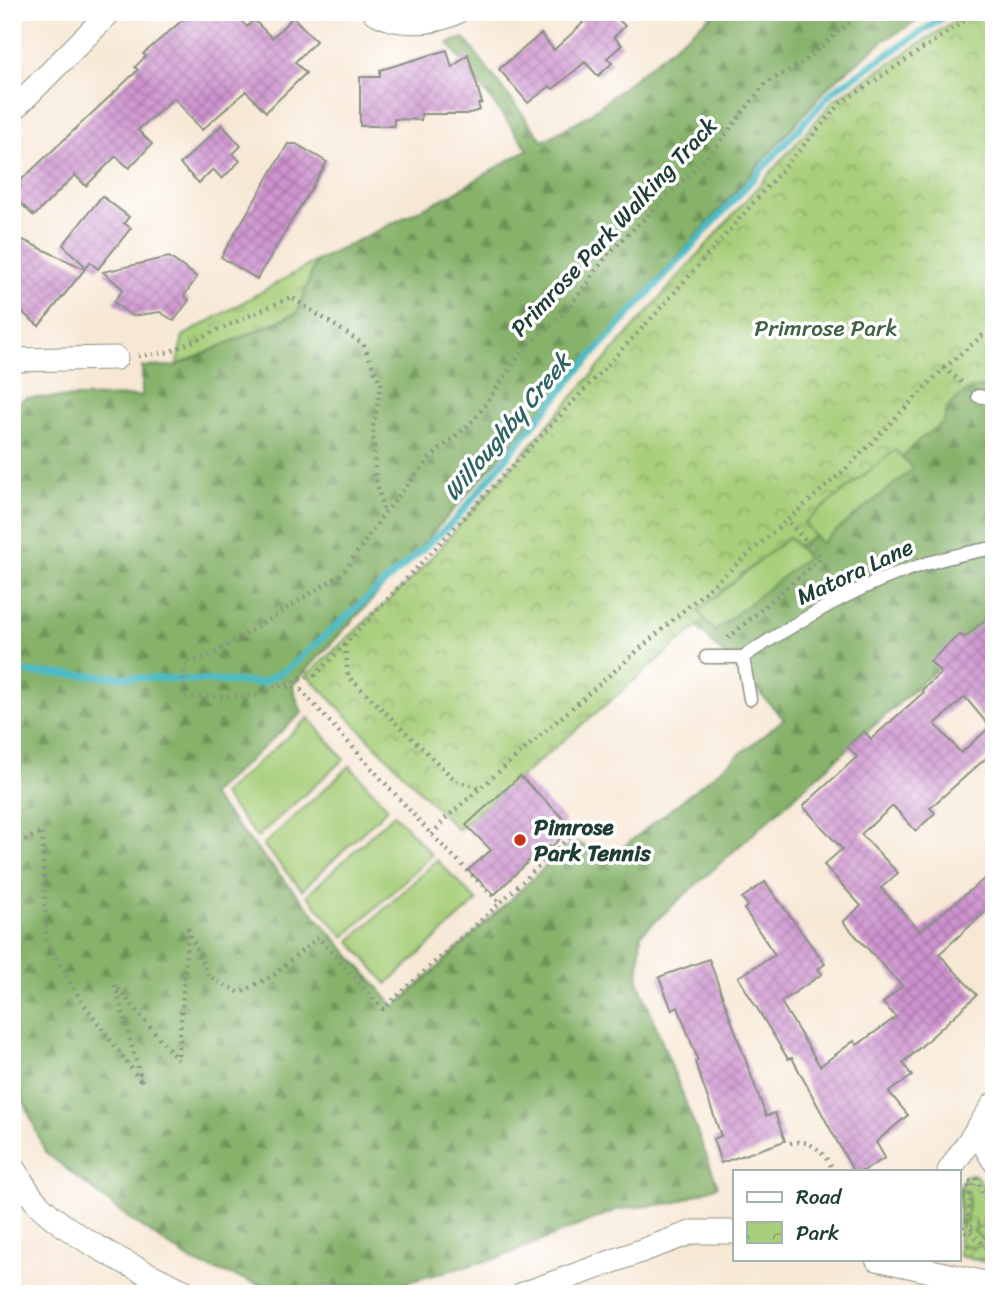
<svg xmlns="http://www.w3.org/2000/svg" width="1006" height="1306" font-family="Sriracha,sans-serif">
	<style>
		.grass { fill: url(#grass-tufts); stroke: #648657; stroke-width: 2 }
		.forest { fill: url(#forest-firs); stroke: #52784f; stroke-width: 2 }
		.park { fill: url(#park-crowns); stroke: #648657; stroke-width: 2 }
		.garden { fill: url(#garden-furrows); stroke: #648657; stroke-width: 2 }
		.pitch { fill: #a8cf7a; stroke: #648657; stroke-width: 2 }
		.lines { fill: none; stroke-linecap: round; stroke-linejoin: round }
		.stream { stroke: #4dbbc5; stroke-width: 7 }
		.building { fill: url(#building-cross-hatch); fill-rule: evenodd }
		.service-casing { stroke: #8b9284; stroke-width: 15 }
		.minor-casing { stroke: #8b9284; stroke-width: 25 }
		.path { stroke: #8b9284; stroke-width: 4.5; stroke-dasharray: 2 5; stroke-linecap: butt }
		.service { stroke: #fff; stroke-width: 12 }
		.minor { stroke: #fff; stroke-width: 23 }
		.poi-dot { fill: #c8321e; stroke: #fff; stroke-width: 2.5 }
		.labels { text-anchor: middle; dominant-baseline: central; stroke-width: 7; stroke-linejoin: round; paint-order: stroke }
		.street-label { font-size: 23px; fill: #1f3d34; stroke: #fff }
		.park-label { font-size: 23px; fill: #416246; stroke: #fff }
		.poi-label { font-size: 23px; font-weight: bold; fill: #1f3d34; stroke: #fff; text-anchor: start }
		.water-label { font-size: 24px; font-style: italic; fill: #2d6360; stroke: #fff }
	</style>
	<defs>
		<pattern id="grass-tufts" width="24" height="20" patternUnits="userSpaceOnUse" patternTransform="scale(1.75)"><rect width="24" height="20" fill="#a8cf7a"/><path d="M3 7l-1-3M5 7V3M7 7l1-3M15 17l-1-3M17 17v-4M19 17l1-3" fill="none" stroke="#88a965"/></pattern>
		<pattern id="forest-firs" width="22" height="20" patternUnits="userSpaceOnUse" patternTransform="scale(1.75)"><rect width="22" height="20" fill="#86b26a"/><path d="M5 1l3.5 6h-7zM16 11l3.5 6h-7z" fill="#6d9258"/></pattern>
		<pattern id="park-crowns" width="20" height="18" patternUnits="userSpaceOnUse" patternTransform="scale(1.75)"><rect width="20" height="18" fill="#a8cf7a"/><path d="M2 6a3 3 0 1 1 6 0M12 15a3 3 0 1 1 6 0" fill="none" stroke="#88a965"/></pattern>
		<pattern id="garden-furrows" width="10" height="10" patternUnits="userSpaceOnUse" patternTransform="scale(1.75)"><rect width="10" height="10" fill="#a8cf7a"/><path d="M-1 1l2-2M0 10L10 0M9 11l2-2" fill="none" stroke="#88a965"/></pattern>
		<pattern id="building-cross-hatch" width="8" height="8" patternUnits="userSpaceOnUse" patternTransform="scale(1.75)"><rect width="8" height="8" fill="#ce93cf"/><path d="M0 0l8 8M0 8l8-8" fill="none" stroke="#a779a9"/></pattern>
	</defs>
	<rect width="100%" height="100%" fill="#fff"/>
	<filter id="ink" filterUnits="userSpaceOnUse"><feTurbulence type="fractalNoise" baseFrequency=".0143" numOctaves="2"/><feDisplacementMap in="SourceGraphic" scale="14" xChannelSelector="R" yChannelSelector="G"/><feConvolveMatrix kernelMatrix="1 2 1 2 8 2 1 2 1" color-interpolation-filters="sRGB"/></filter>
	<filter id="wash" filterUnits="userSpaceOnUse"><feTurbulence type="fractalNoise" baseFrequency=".00686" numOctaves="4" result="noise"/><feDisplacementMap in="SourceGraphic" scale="28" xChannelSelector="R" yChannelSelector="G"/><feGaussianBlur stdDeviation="1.57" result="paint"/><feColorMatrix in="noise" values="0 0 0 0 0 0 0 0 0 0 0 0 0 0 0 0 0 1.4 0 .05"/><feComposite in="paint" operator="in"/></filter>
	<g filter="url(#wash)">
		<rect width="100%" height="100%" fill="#f7e8d5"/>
		<!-- grass -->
		<path class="grass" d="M316,261L297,313L176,366L183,336Z"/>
		<!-- forest -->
		<path class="forest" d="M716,12H932L883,41L829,86L416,552L292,686L302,713L210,795L395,1007L573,841L611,857L784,719L696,625L948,398L971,380L994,378V652L963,646L641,934L638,980L718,1186L675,1203L619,1209L501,1257L400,1284L273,1289L195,1263L130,1219L45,1152L12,1073V406L26,398L142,396V367L176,366L297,313L316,261L452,194L528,149L448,43L464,38L543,141L590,114Z"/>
		<!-- park -->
		<path class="park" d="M968,12H994V387L970,388L947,407L944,422L918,441L852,511L776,560L458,830L307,675L414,577L835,99Z
			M974,1174C997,1195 994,1236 994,1264L959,1256V1187L966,1175Z"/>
		<!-- garden -->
		<path class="garden" d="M961,1188L969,1195L966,1221L962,1222L959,1218Z
			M992,1222L994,1251L973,1230Z
			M980,1244L994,1257V1263L959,1255V1245L975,1247Z"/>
		<!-- pitch -->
		<path class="pitch" d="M895,450L913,469L821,543L804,523Z
			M789,537L807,557L715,631L698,611Z
			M309,718L344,759L257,837L222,794Z
			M350,766L388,808L302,890L263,845Z
			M394,814L432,855L344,937L307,895Z
			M437,860L477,901L387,984L350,941Z"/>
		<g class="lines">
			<!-- stream -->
			<path class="stream" d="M12,672L261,683L289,668L455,520L578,371L833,91L951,12"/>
		</g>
		<g id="blocks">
			<!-- building -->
			<path class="building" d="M192,12H233L247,27L254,20L272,38L293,17L316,41L295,62L306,73L266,112L246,91L202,130L174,98L138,130L152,144L129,168L116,156L86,186L75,175L34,216L12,195L21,186L18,183L138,70L135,67L146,56L143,54Z
				M573,12H611L625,26L614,37L622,45L607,58L612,63L598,76L585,62L553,89L550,86L528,103L499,69L541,34L554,50L583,23Z
				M447,50L452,68L468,54L482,103L478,104L480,110L466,114H421V120L394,119V126H360V77H380V70Z
				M222,125L241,146L233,154L240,161L222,179L213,169L199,183L180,164Z
				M288,144H296L327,162L257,279L221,257Z
				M102,196L129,217L124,223L131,228L98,269L90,262L86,267L63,245Z
				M12,235L85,269L39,326L12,304Z
				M169,257L197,277L184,296L189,300L174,321L160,312L132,316L114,302L123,289L103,272Z
				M994,612V751L930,808L935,813L916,831L893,806L861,834L898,873L881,888L920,931L994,871V904L939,954L977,995L903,1063L912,1076L889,1092L908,1115L876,1142L885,1158L863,1171H853L792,1058L788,1059L738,977L775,955L744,909L748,906L742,898L765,882L825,964L818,969L822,974L781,1002L820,1066L854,1041L857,1045L896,1017L883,1003L902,986L843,922L861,906L824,865L842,849L803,806L857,757L847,746L864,731L871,739L924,692L922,690L941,673L930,661L960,634L964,638ZM965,697L990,727L961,753L935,724Z
				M520,776L564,819L566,833L552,846H544L494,895L468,870L491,850L466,825Z
				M709,959L766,1116L775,1113L785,1141L721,1163L713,1139L721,1136L695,1062L698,1061L678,1007L672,1010L659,977Z"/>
		</g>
	</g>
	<g filter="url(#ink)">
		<use href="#blocks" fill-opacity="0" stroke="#8b9284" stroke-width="2"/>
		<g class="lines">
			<!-- service casing -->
			<g class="service-casing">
				<path id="service" d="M978,396L994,399
					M706,657H743
					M743,657C826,603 894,564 994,548
					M743,657L750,699"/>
			</g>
			<!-- minor casing -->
			<g class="minor-casing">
				<path id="minor" d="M374,12C396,25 434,25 457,12
					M12,111L110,12
					M12,360L116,358
					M976,1131L994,1161
					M12,1164C20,1178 27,1193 39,1205C73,1239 145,1273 190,1294
					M949,1171L994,1104
					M877,1259L994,1285
					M523,1294L693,1232H735"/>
			</g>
			<!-- path -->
			<path class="path" d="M138,356L169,352L291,297L363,344L381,384L373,428L375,476L384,513
				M944,368L982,336H994
				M728,638L821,558L787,520
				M345,645L348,676L456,781L480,788
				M315,676L660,309L841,103L978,12
				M279,685L315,675
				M589,818L500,903L432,835L301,690L277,685L259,696L183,697L185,663L208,657L342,574L384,514L430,458L475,419L525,348L570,307L608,254L712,152L765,84L803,62L861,12
				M432,835L446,818L848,467L944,368L965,385
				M12,846L42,832L47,942L81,1000L142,1083L115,985L178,1060L188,929L208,976L240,993L275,974L318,937L383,1009L500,903
				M790,1143C813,1138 824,1153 834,1171
				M977,1178L994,1222
				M969,1181L974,1182V1186L969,1187Z
				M967,1223L971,1193
				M962.5 1228a4.5 4.5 0 1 1 9 0a4.5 4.5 0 1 1-9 0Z
				M971,1226L992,1218
				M970,1232L994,1254"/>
			<!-- service -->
			<use href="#service" class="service"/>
			<!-- minor -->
			<use href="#minor" class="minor"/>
		</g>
	</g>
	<!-- markers -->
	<circle class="poi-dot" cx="520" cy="840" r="7"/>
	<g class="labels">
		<!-- street labels -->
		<g class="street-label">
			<text transform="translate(614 227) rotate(-47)">Primrose Park Walking Track</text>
			<text transform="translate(855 572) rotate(-25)">Matora Lane</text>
		</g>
		<!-- park labels -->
		<g class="park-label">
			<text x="826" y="328">Primrose Park</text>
		</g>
		<!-- poi labels -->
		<g class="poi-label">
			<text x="534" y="827">Pimrose<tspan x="534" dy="26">Park Tennis</tspan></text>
		</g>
		<!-- water labels -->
		<g class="water-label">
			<text transform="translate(507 427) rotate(-50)">Willoughby Creek</text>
		</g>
	</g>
	<!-- margin -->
	<rect width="1006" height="1306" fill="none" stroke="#fff" stroke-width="42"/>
	<!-- legend -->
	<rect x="733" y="1170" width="228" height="91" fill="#ffffff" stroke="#a5b1ae" stroke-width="2"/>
	<rect x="747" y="1192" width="35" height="10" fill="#ffffff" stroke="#a5b1ae" stroke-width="2"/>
	<text x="796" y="1204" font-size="21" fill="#1f3d34">Road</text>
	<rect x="747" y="1222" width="35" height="21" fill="url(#park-crowns)" stroke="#a5b1ae" stroke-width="2"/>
	<text x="796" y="1240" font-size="21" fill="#1f3d34">Park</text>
</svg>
